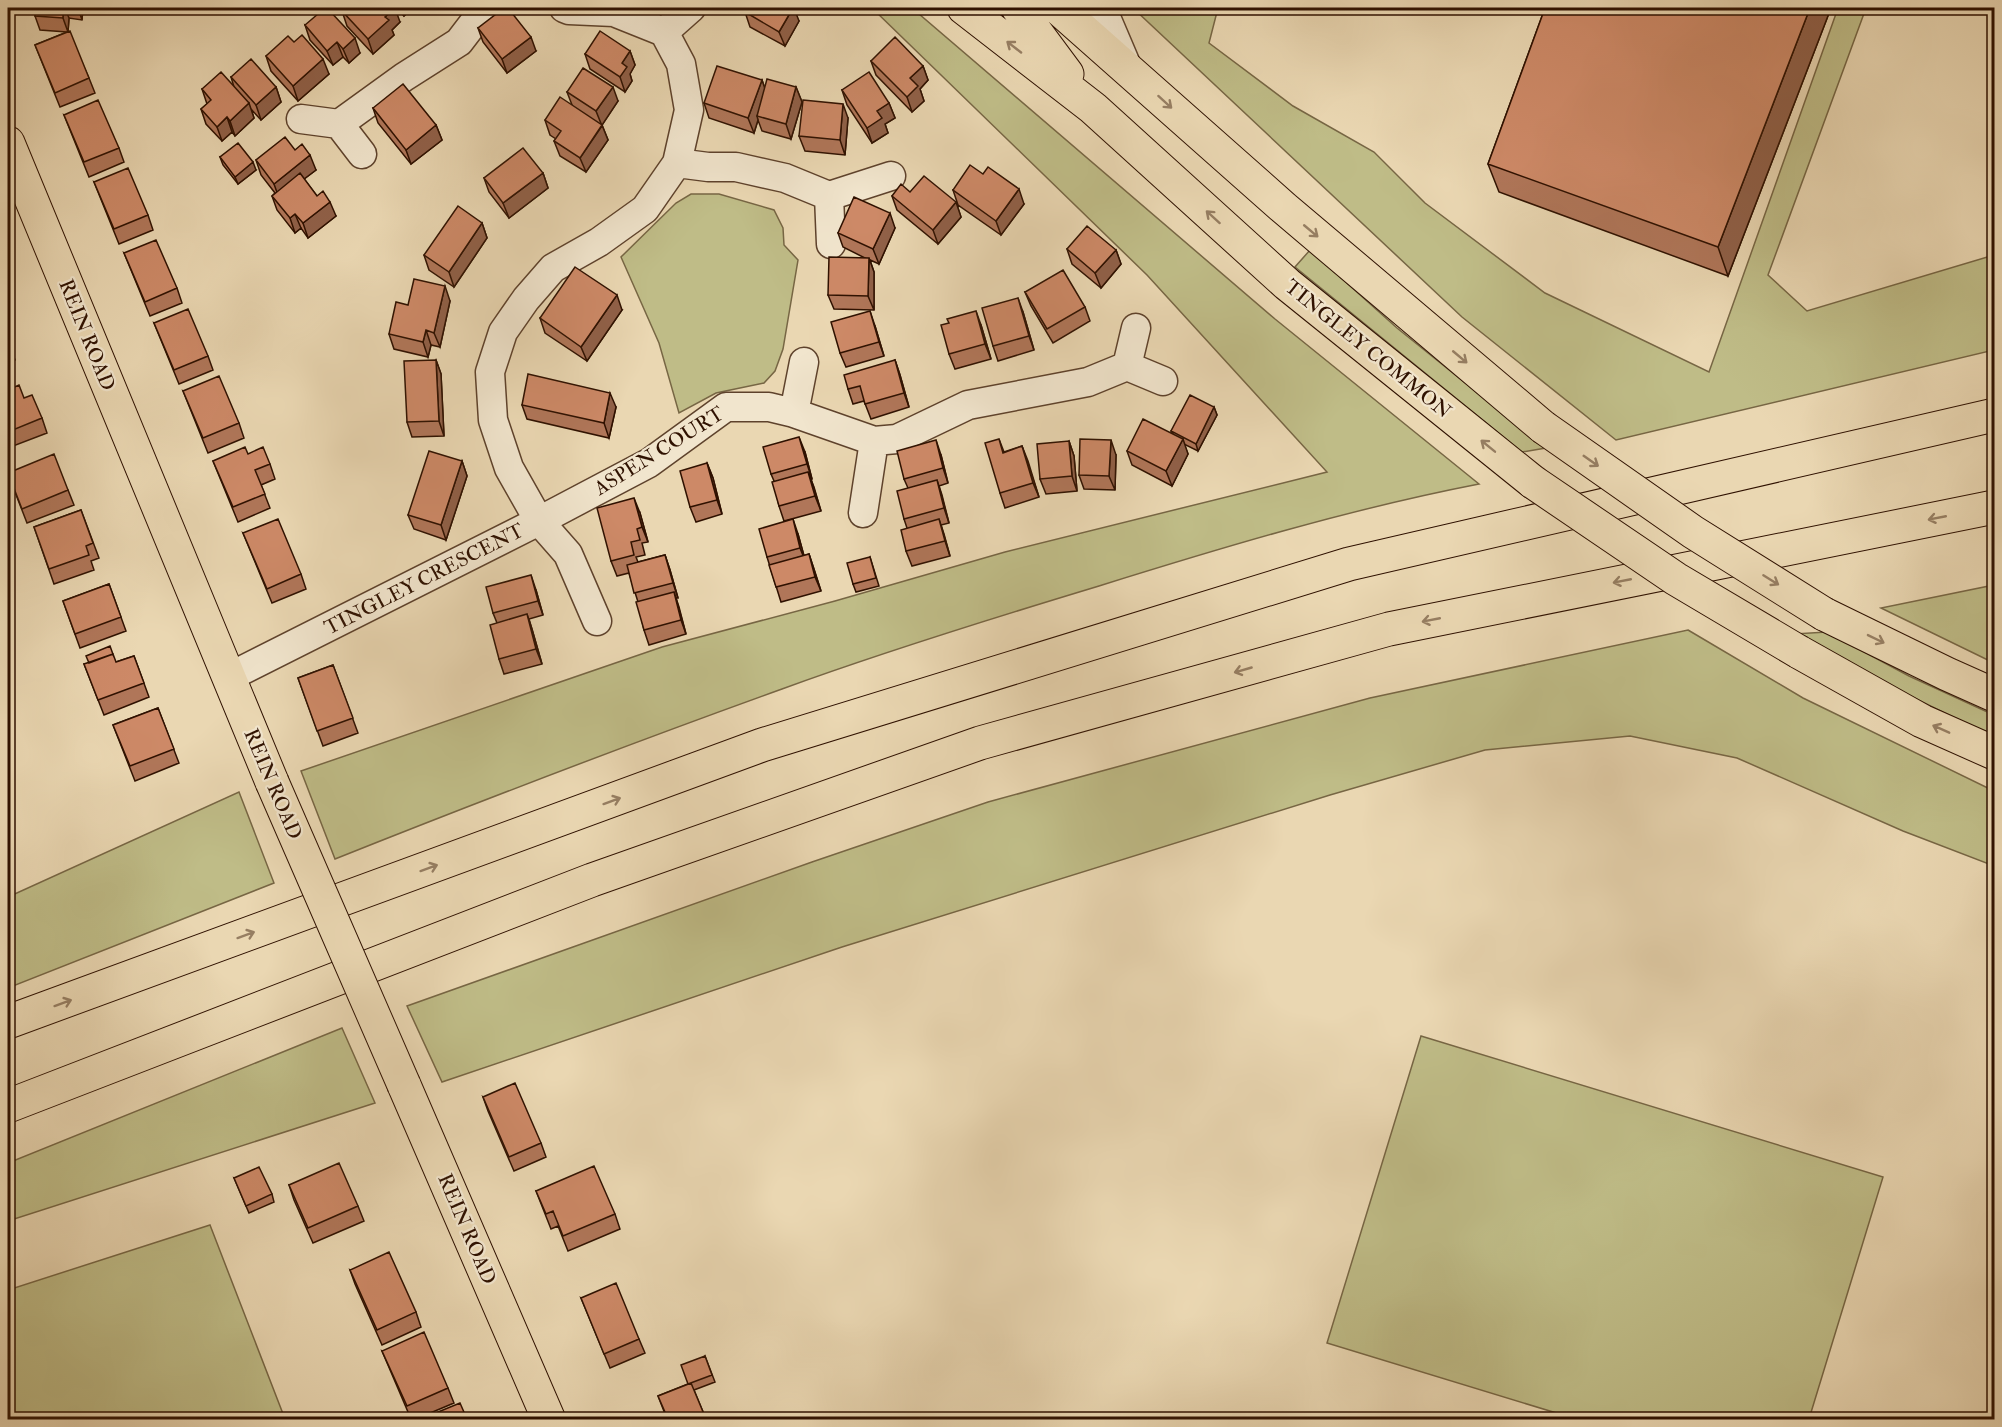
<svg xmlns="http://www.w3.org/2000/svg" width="2002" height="1427" font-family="'IM FELL Double Pica',serif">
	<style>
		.green { fill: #bfbc87; stroke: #764; stroke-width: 1.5 }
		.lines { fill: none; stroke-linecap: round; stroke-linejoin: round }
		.street-casing { stroke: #5e422c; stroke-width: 31 }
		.primary-casing { stroke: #2f1100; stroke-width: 35 }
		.highway-casing { stroke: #2f1100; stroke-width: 35 }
		.street { stroke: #f1e5cd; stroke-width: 28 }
		.primary { stroke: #ead7b2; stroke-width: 33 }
		.highway { stroke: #ead7b2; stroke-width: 33 }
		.primary-bridge-casing { stroke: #2f1100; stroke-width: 35; stroke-linecap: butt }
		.primary-bridge { stroke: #ead7b2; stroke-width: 33 }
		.wall { fill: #b07659; stroke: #2f1100; stroke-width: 1.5 }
		.shaded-wall { fill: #906048; stroke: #2f1100; stroke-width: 1.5 }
		.building { fill: #cd8967; stroke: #2f1100; stroke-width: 1.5 }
		.oneway { stroke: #967e62 }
		.labels { text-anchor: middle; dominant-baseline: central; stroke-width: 4.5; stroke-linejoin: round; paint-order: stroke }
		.street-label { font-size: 20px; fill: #2f1100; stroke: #f1e5cd }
	</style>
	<rect width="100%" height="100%" fill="#ead7b2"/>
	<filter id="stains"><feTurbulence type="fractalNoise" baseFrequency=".00333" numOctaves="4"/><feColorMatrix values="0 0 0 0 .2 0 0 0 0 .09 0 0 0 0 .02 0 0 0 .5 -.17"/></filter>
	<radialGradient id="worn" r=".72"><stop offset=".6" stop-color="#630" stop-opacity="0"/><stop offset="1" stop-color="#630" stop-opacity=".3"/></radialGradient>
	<!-- green -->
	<path class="green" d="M872,8H912L1275,319L1479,484C1350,509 1224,547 1099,586C993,618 886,651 782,689C632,743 483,800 335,859L301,771L662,647L835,601L1005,552L1327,472L1147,275Z
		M1133,8H1218L1209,43L1293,106L1374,152L1425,203L1545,293L1709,372L1838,8H1866L1768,275L1807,311L1994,255V350L1616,440L1462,317Z
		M691,194H719L774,210L783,228L784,245L798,260L783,349L775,371L764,383L716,393L679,413L659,343L621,257L676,203Z
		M1310,250L1397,328L1546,448L1522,452L1295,267Z
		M1994,585V663L1881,608Z
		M1688,630L1803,698L1994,791V866L1903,831L1737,758L1630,736L1485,750L1330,795L842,947L442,1082L407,1006L812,862L988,802L1370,698Z
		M1827,632L1909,676L1994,715V737L1908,695L1793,634Z
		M239,792L274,883L8,988V897Z
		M342,1028L375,1103L8,1221V1163Z
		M1421,1036L1883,1177L1809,1419H1576L1327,1343Z
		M210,1225L285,1419H8V1290Z"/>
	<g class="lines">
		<!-- street casing -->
		<g class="street-casing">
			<path id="street" d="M1102,8L1128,69
				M664,32L691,8
				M301,119L339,124L362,154
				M339,124L404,77L459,42L485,8
				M677,163L708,167H736L785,178L829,196
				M831,244L829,196L891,176
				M1136,328L1127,366L1163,381
				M794,413L804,362
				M863,513L874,441
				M597,621L568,554L539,521L649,463L726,407H769L794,413L874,441L897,439L968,405L1088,382L1127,366
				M229,677L539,521L509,468L493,420L490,372L503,332L526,299L553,268L599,242L645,209L677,163L689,110L681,64L664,32L614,12L569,10L564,8"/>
		</g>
		<!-- primary casing -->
		<g class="primary-casing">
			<path id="primary" d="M964,8L1093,108L1287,284L1533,482
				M1018,8L1067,74
				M1058,8L1284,208L1543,427
				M8,143L272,782
				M1824,614L1947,674L1994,695
				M1799,652L1922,721L1994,753
				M404,1085L549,1420"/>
		</g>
		<!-- highway casing -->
		<g class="highway-casing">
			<path id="highway" d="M8,1022L762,745L1349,564L1994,415
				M8,1106L592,880L980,743L1389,629L1994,507"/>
		</g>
		<!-- street -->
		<use href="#street" class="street"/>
		<!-- primary -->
		<use href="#primary" class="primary"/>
		<!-- highway -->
		<use href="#highway" class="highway"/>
		<!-- primary-bridge casing -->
		<g class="primary-bridge-casing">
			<path id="primary-bridge" d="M1543,427L1693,532L1824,614
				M1533,482L1676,579L1799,652
				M272,782L404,1085"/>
		</g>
		<!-- primary-bridge -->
		<use href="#primary-bridge" class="primary-bridge"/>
	</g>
	<!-- wall -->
	<path class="wall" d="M36,8H83L82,20L69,18L68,32L89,78L95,93L60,107L35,45L67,32L40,30L35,16Z
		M396,8H413L404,16Z
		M1545,8H1831L1728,276L1499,192L1488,164Z
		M342,11L400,22L392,30L394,35L373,54L347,26Z
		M745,12L799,21L785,46L750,27Z
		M305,25L360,53L349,63L343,57L333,65L310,40Z
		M478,28L536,51L507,73L483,42Z
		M294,42L329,74L298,101L271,71L266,56Z
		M630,51L635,65L630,74L632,81L625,92L590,69L585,54Z
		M871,61L923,66L928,80L920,89L924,101L912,112L876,75Z
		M231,77L276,87L281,102L261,120L251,109L254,118L235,136L232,132L222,141L206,124L201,109L207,104L202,89L234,87Z
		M762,80L765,89L796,87L802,102L791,139L762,131L758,120L754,133L709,118L704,103Z
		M842,90L889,103L895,118L885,124L888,133L872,143L847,105Z
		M567,92L618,101L602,125L608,140L586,172L560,156L554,141L556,139L550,135L545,120L572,105Z
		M373,108L436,125L442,140L411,164L378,123Z
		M64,115L119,148L124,162L89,177Z
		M848,118L845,155L805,151L799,136Z
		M295,150L316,170L304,179L317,196L336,216L308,238L301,228L295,233L277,210L272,196L275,193L261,175L256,160Z
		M220,157L256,170L238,184L223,165Z
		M543,173L548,188L509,218L489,192L484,178Z
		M94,182L148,215L153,230L119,244Z
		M953,190L1024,204L1001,235L958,205Z
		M910,192L956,202L961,217L938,244L897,210L892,196Z
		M482,223L487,238L454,287L429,270L424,255Z
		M895,228L879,264L870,260L874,272V310L834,309L828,295L865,258L843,247L838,233Z
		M1067,249L1116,250L1121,264L1101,288L1072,264Z
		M124,253L177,288L182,303L150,316Z
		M1025,292L1085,307L1090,321L1053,343L1031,306Z
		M450,301L440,347L431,345L428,357L394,349L389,334L408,305Z
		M622,310L587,361L545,333L540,318Z
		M1023,312L1034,350L998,361L993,346Z
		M154,323L208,356L213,370L179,384Z
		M981,325L991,359L955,369L949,354Z
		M875,326L884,356L846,367L840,353Z
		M8,340L15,360L8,364Z
		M436,360L441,374L444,436L412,437L407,422Z
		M895,360L900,375L909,407L871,419L864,401L853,404L848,389Z
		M8,390L24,398L42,418L47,433L8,448Z
		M183,391L239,423L244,438L208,453Z
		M522,405L616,407L609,438L527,419Z
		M1214,407L1217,415L1198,451L1184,444L1188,454L1172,486L1132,465L1127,451L1173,434L1171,431Z
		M999,439L1004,452L1022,446L1039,497L1005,508L1000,493Z
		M1069,441L1074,456L1077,491L1046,494L1040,479Z
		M805,452L812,479H811L821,511L784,521L779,506L774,481L771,474Z
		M248,454L270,464L275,479L261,485L270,508L238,522L213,461Z
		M941,455L948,483L939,486L949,523L941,525L950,556L912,566L906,551L907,528L904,519L908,488L904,479Z
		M1116,455L1115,490L1084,489L1079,475Z
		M462,461L467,476L446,540L414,529L408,515Z
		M707,463L713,478L722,514L696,522L690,507Z
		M8,474L68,490L74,505L27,523Z
		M81,510L99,558L91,561L94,570L54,584L34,527Z
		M640,513L648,542L642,543L645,555L636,557L638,562L665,555L670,570L678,598H676L686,634L649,645L644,630L638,602L629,573L617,576L611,561Z
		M243,533L301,574L306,589L272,603Z
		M798,534L804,556L809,554L821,591L781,602L767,557Z
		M870,557L879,586L856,592L853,584Z
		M109,584L126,631L80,648L63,601Z
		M536,590L543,615L529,619L542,664L504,674L499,659L497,623L493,613Z
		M134,656L149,697L104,715L84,664L116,662Z
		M333,665L358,733L323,746L298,678Z
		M158,708L179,763L135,781L113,725Z
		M483,1097L541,1143L546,1157L514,1171L488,1111Z
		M234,1178L272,1194L274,1202L249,1213Z
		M289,1185L358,1206L364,1221L313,1243L294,1200Z
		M536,1191L615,1214L620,1229L568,1251L558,1226L551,1229Z
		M350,1270L416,1312L421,1327L382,1345L355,1284Z
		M581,1298L639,1339L645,1353L610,1368Z
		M382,1351L448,1388L454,1403L416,1419H411Z
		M705,1356L715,1382L694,1390L706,1419H667L658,1396L688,1384Z"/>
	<!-- shaded-wall -->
	<path class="shaded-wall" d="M63,8H65L69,18L68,32L63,18Z
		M78,8H83L82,20Z
		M395,8L400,22L392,30L394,35L373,54L368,39L385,17Z
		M401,8H413L404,16Z
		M793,8H794L799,21L785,46L779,32Z
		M1810,8H1831L1728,276L1718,247Z
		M531,37L536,51L507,73L502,59Z
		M355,38L360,53L349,63L343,49Z
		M337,42L343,57L333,65L327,51Z
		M630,51L635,65L630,74L632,81L625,92L620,77L622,63Z
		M323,59L329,74L298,101L293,86Z
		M923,66L928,80L920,89L924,101L912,112L907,97L910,78Z
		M762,80L767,95L757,116L758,120L754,133L748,118Z
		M276,87L281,102L261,120L256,105Z
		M613,87L618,101L602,125L608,140L586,172L580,158L602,126L596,111Z
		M796,87L802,102L791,139L786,124Z
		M249,103L254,118L235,136L230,121Z
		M889,103L895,118L885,124L888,133L872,143L867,128L877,111Z
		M843,104L848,118L845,155L840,140Z
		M227,117L232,132L222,141L217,127Z
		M436,125L442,140L411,164L406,150Z
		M310,155L316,170L279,198L274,184Z
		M253,162L256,170L238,184L235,177Z
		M543,173L548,188L509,218L503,203Z
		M1019,189L1024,204L1001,235L996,221Z
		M330,202L336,216L308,238L303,223Z
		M956,202L961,217L938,244L933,230Z
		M890,213L895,228L879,264L873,249Z
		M295,214L301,228L295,233L290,218Z
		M482,223L487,238L454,287L449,272Z
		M1116,250L1121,264L1101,288L1095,273Z
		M869,258L874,272V310L868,296Z
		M445,286L450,301L440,347L434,333Z
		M617,295L622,310L587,361L581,347Z
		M1018,298L1023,312L1034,350L1029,336Z
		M870,311L875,326L884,356L879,342Z
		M976,311L981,325L991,359L985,344Z
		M426,330L431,345L428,357L423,342Z
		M436,360L441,374L444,436L439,421Z
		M895,360L900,375L909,407L904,393Z
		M610,393L616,407L609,438L604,423Z
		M1214,407L1217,415L1198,451L1196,444Z
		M799,437L805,452L812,479L807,464Z
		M1183,439L1188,454L1172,486L1166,471Z
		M936,440L941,455L948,483L943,468Z
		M1111,440L1116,455L1115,490L1109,476Z
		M1069,441L1074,456L1077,491L1072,476Z
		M1022,446L1028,461L1039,497L1033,483Z
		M462,461L467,476L446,540L441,525Z
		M707,463L713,478L722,514L717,500Z
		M808,472L814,487L821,511L815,496Z
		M937,480L942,495L949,523L944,508Z
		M634,498L640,513L648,542L642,527Z
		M793,519L798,534L806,563L800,548Z
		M939,519L944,534L950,556L945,541Z
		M809,554L814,569L821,591L815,577Z
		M665,555L670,570L678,598L673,583Z
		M531,575L536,590L543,615L538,601Z
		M674,592L679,607L686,634L681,620Z
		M527,614L532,629L542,664L536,649Z"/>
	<!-- building -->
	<path class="building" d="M36,8H63V18L35,16Z
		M325,8H327L355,38L343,49L337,42L327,51L305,25Z
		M346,8H395L385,17L389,20L368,39L342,11Z
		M504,8H508L531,37L502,59L478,28Z
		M748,8H793L779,32L745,12Z
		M1545,8H1810L1718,247L1488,164Z
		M70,31L89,78L55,93L35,45Z
		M600,31L630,51L622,63L627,67L620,77L585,54Z
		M302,35L323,59L293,86L266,56L288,36L294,42Z
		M895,37L923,66L910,78L918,86L907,97L871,61Z
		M251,59L276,87L256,105L231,77Z
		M717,66L762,80L748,118L704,103Z
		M583,68L613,87L596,111L567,92Z
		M221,72L249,103L230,121L227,117L217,127L201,109L211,100L202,89Z
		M869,72L889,103L877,111L882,118L867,128L842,90Z
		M767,79L796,87L786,124L757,116Z
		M403,84L436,125L406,150L373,108Z
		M560,97L602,125L580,158L554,141L561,131L545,120Z
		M98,100L119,148L84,162L64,115Z
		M803,100L843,104L840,140L799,136Z
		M285,137L295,150L302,144L310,155L274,184L256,160Z
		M238,143L253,162L235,177L220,157Z
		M523,148L543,173L503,203L484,178Z
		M970,165L983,174L988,167L1019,189L996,221L953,190Z
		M128,168L148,215L114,229L94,182Z
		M300,173L317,196L323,191L330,202L303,223L295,214L290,218L272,196Z
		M924,176L956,202L933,230L892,196L901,184L910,192Z
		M854,197L890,213L873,249L838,233Z
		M458,206L482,223L449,272L424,255Z
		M1087,226L1116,250L1095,273L1067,249Z
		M156,240L177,288L145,302L124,253Z
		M829,257L869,258L868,296L828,295Z
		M575,267L617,295L581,347L540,318Z
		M1063,270L1085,307L1047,329L1025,292Z
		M414,279L445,286L434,333L426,330L423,342L389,334L396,302L408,305Z
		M1018,298L1029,336L993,346L982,308Z
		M188,309L208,356L174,370L154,323Z
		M870,311L879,342L840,353L831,322Z
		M976,311L985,344L949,354L941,325L949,323L947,319Z
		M436,360L439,421L407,422L404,361Z
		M895,360L904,393L865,404L860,386L848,389L844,375Z
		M528,374L610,393L604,423L522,405Z
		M219,376L239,423L203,438L183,391Z
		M19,385L24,398L32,395L42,418L8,432V390Z
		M1190,395L1214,407L1196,444L1171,431Z
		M1143,419L1183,439L1166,471L1127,451Z
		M799,437L807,464L771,474L763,447Z
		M999,439L1003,453L1022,446L1033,483L1000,493L985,443Z
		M1080,439L1111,440L1109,476L1079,475Z
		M936,440L943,468L904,479L897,451Z
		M1069,441L1072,476L1040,479L1037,444Z
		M245,447L248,454L263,447L270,464L255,470L265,494L233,507L213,461Z
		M429,451L462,461L441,525L408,515Z
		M54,454L68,490L22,509L8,473Z
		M707,463L717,500L690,507L680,471Z
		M808,472L815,496L779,506L772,482Z
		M937,480L944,508L904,519L897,491Z
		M634,498L642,527L637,529L640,540L631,542L634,555L611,561L597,508Z
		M81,510L93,543L86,546L89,555L49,569L34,527Z
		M278,519L301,574L267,589L243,533Z
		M793,519L800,548L767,557L759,529Z
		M939,519L945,541L906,551L901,530Z
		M809,554L815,577L776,587L769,565Z
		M665,555L673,583L634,593L627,565Z
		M870,557L876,578L853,584L847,563Z
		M531,575L538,601L493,613L486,587Z
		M109,584L121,617L75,634L63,601Z
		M674,592L681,620L644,630L636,602Z
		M527,614L536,649L499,659L490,625Z
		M110,646L114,657L113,654L89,663L86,656Z
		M113,654L116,662L134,656L144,683L98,700L84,664Z
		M333,665L353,718L317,731L298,678Z
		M158,708L174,749L130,766L113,725Z
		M515,1083L541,1143L509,1157L483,1097Z
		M339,1163L358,1206L308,1228L289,1185Z
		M594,1166L615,1214L563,1236L553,1211L546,1214L536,1191Z
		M259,1167L272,1194L246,1206L234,1178Z
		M389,1252L416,1312L377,1330L350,1270Z
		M616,1283L639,1339L604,1354L581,1298Z
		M424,1332L448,1388L407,1406L382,1351Z
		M705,1356L712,1375L688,1384L681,1365Z
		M691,1383L706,1419H668L658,1396Z
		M460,1403L467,1419H421Z"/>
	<!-- one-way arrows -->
	<defs><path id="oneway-shaft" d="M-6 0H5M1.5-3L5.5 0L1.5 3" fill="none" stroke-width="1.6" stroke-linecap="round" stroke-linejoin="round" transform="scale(1.5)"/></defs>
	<g class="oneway">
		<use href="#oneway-shaft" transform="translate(1014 47) rotate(-142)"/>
		<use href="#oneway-shaft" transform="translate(1165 102) rotate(42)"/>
		<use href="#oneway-shaft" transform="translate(1213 217) rotate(-138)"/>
		<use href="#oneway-shaft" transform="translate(1311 231) rotate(40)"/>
		<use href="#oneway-shaft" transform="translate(1460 357) rotate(40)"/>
		<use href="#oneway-shaft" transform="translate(1488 446) rotate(-141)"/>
		<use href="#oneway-shaft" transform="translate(1591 461) rotate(35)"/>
		<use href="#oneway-shaft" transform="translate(1937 518) rotate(169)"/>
		<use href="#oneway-shaft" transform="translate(1771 580) rotate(32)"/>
		<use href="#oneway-shaft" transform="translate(1622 581) rotate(169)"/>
		<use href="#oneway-shaft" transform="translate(1431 620) rotate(169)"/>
		<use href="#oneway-shaft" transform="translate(1876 639) rotate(26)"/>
		<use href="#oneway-shaft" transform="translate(1243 670) rotate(164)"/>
		<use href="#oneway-shaft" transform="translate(1941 729) rotate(-156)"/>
		<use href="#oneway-shaft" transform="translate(612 801) rotate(-20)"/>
		<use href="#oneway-shaft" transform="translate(429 868) rotate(-20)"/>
		<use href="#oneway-shaft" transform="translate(246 935) rotate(-20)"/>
		<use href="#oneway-shaft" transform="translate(63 1003) rotate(-20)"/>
	</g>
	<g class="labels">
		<!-- street labels -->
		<g class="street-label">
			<text transform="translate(87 335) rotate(68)">REIN ROAD</text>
			<text transform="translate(1368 349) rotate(39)">TINGLEY COMMON</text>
			<text transform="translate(659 451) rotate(-32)">ASPEN COURT</text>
			<text transform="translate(424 579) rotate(-27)">TINGLEY CRESCENT</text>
			<text transform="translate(273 784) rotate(67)">REIN ROAD</text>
			<text transform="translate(467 1229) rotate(67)">REIN ROAD</text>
		</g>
	</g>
	<!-- margin -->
	<rect width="2002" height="1427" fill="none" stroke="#ead7b2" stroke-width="30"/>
	<rect x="9" y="9" width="1984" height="1409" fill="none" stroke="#2f1100" stroke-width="3"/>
	<rect x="15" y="15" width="1972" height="1397" fill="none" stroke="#2f1100" stroke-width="1.5"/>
	<rect width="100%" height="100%" filter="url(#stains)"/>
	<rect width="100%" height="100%" fill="url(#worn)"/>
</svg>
